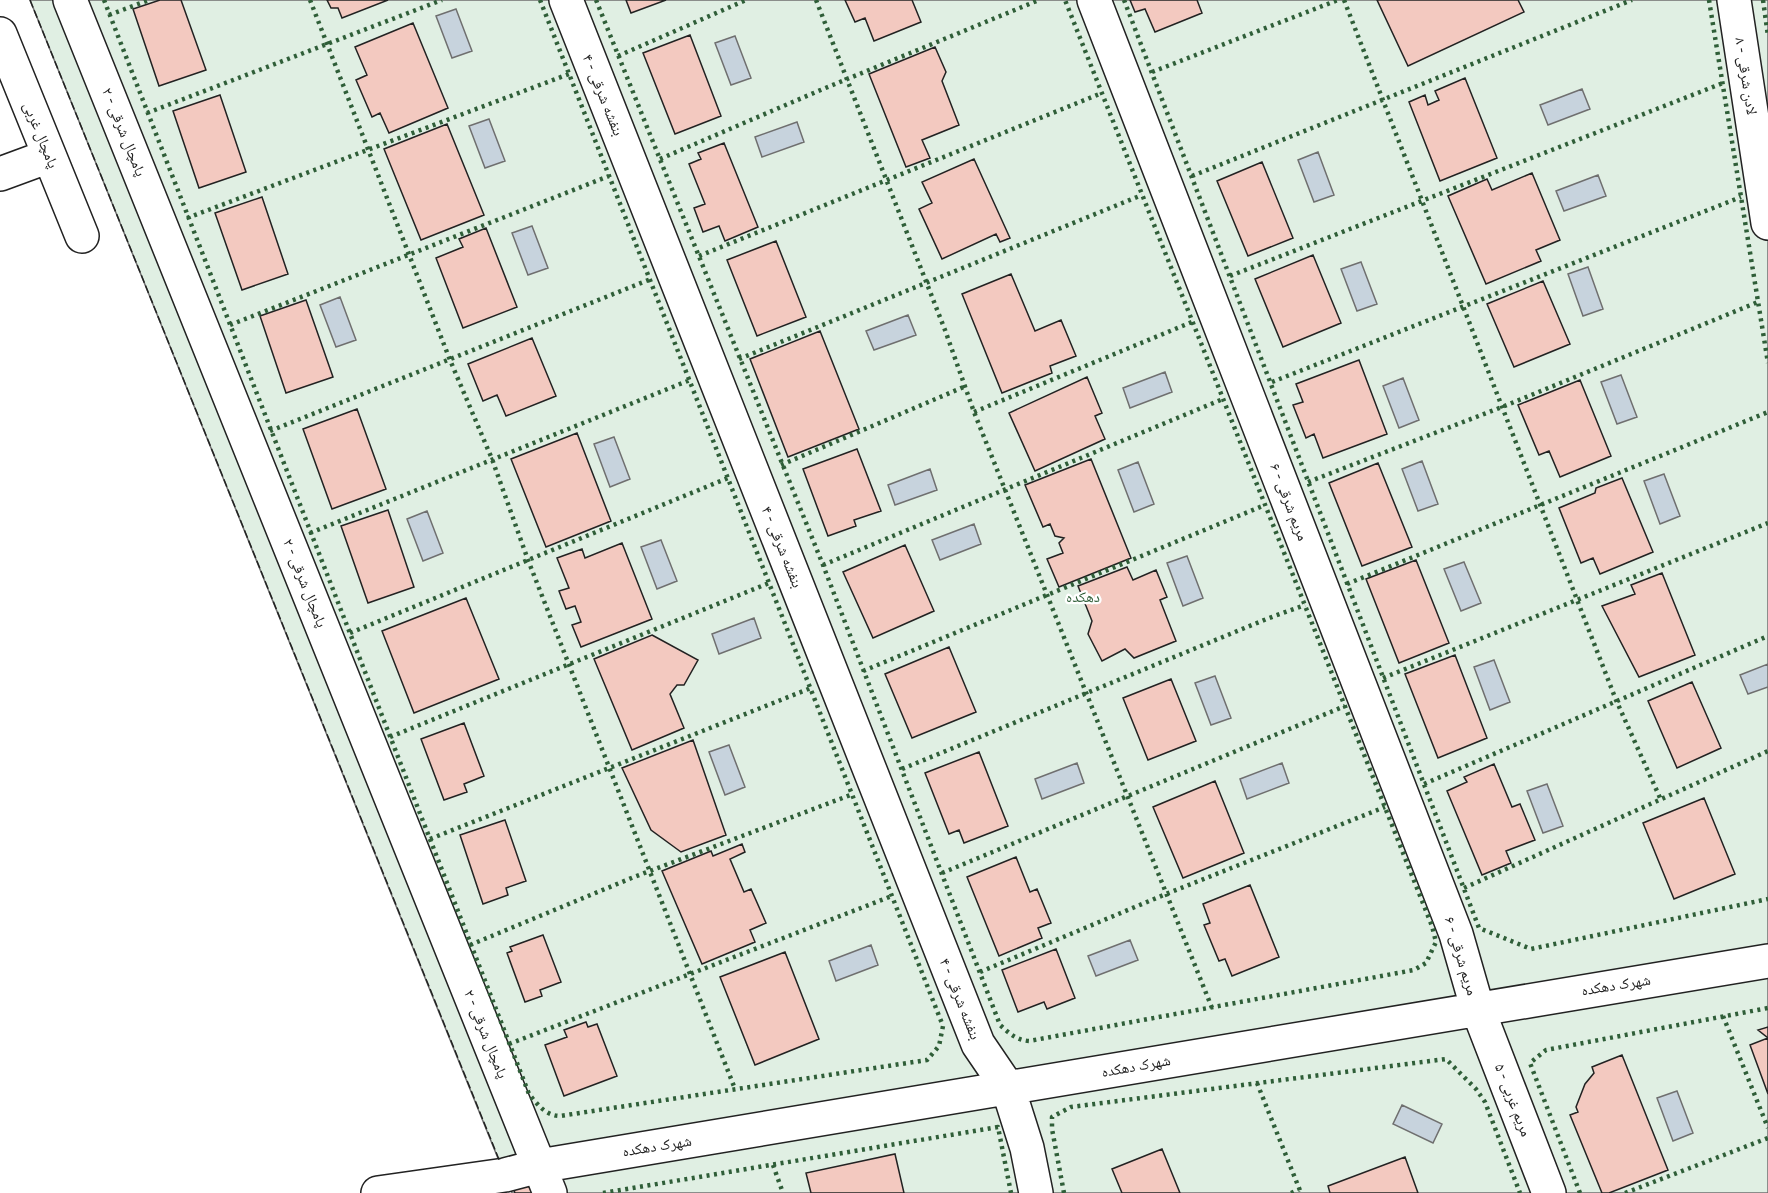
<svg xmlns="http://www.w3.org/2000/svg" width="1768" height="1193" font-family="'Fira Sans Condensed','Noto Naskh Arabic',sans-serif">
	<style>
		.green { fill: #e0efe3; stroke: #6f6f6f; stroke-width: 1.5 }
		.water { fill: #c7d3dd; stroke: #6f6f6f; stroke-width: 1.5 }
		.building { fill: #f3c9c0; stroke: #222; stroke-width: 1.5 }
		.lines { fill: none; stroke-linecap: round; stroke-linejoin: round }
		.minor-casing { stroke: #222; stroke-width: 36 }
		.minor { stroke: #fff; stroke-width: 33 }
		.hedge { stroke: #2f5e38; stroke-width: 4.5; stroke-dasharray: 3 4.5; stroke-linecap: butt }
		.fence { stroke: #222; stroke-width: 1.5; stroke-dasharray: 8 3; stroke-linecap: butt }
		.labels { text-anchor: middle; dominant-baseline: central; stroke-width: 4.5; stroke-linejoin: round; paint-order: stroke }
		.street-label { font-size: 15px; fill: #222; stroke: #fff }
		.park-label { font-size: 15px; fill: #2f5e38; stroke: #fff }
	</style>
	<rect width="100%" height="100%" fill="#fff"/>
	<!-- green -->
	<path class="green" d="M30,0H1768V1193H512Z"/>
	<!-- water -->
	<path class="water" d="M456,9L472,51L452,58L436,16Z
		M735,36L751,78L731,85L715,43Z
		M1582,89L1590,109L1548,125L1540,105Z
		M489,119L505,161L485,168L469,126Z
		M797,122L804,142L762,157L755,137Z
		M1318,152L1334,195L1314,202L1298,160Z
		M1598,175L1606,196L1564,211L1556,191Z
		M532,226L548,268L528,275L512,233Z
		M1361,262L1377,304L1357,311L1341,269Z
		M1588,267L1603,309L1583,316L1568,274Z
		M340,297L356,340L336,347L320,305Z
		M908,315L916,335L874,350L866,331Z
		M1165,372L1172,392L1130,408L1123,388Z
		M1621,375L1637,417L1617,424L1601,382Z
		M1403,378L1419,420L1399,428L1383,386Z
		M614,437L630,479L610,487L594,444Z
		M1422,461L1438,504L1418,511L1402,469Z
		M1138,462L1154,504L1134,512L1118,470Z
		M930,469L937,490L895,505L888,485Z
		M1664,474L1680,516L1660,524L1644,481Z
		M427,511L443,553L423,561L407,519Z
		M974,524L981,544L940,560L932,540Z
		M661,540L677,581L657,589L641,547Z
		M1187,556L1203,598L1183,606L1167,563Z
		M1464,562L1481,603L1461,611L1444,569Z
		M754,618L761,638L719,654L712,634Z
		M1494,660L1510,702L1490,710L1474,667Z
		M1768,664V687L1748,694L1740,675Z
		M1215,676L1231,718L1211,725L1195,683Z
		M729,745L745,787L725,795L709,752Z
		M1077,763L1084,783L1042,799L1035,779Z
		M1282,763L1289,783L1247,799L1240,779Z
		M1547,784L1563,826L1543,833L1527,791Z
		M1130,940L1138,960L1096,976L1088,956Z
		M871,945L878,965L836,981L829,961Z
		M1677,1091L1693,1133L1673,1141L1657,1098Z
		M1402,1105L1442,1124L1433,1143L1393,1124Z"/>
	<!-- building -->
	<path class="building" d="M160,0H181L206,70L159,86L133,9Z
		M327,0H388L342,18L338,8H331Z
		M626,0H666L631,13Z
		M845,0H912L921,22L874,41L865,18L855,22Z
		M1130,0H1197L1202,13L1155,32L1145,9L1135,12Z
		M1377,0H1518L1524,12L1408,66Z
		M413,23L448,108L389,133L380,113L372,117L356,80L367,75L355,47Z
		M690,35L721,116L675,134L643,53Z
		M935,47L946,72L942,81L959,125L922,140L930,158L906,167L869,74Z
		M1465,78L1497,158L1440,181L1409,102L1425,95L1428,105L1439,100L1435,91Z
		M220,95L246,172L199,188L173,111Z
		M447,124L484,215L421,240L384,149Z
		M724,143L758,227L725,241L719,226L703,232L694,208L705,204L689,164L701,159L698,153Z
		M974,159L1010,238L1000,242L996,234L942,259L919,209L932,203L922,182Z
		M1262,162L1293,238L1248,256L1217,181Z
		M1532,173L1560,240L1536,250L1541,261L1486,284L1448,196L1487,179L1492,190Z
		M262,197L288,274L242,290L215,213Z
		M486,228L517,307L463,328L436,258L463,247L459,239Z
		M776,241L806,317L757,336L727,260Z
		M1313,255L1341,323L1283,347L1255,279Z
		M1011,274L1035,331L1061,320L1076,356L1050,366L1052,373L1002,393L962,294Z
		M1543,281L1570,344L1514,367L1487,304Z
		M306,300L333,377L286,393L260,316Z
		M820,331L859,429L788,457L750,359Z
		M532,338L556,396L506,416L497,395L483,401L468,364Z
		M1359,360L1387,434L1323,458L1314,434L1306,438L1293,405L1303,402L1296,384Z
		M1087,377L1102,413L1095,416L1105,439L1035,471L1009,413Z
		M1580,380L1611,456L1560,477L1549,451L1539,455L1518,405Z
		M357,409L386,489L332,509L303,429Z
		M577,433L611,521L546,547L511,459Z
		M857,449L881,511L854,520L856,526L828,536L803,469Z
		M1091,459L1131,558L1059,587L1047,559L1063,553L1059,543L1064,538L1055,536L1050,524L1043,527L1025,485Z
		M1378,463L1412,547L1362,566L1329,483Z
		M1622,478L1653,552L1600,574L1593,558L1581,563L1559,508L1595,493L1596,488Z
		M388,510L414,587L368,603L341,526Z
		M622,543L652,619L581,647L572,625L581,622L575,606L566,609L559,591L569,588L557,558L582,549L585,558Z
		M905,545L934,611L873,638L843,572Z
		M1416,560L1449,643L1399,663L1366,579Z
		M1127,567L1133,580L1156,570L1167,597L1160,600L1176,641L1134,658L1125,649L1102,661L1088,634L1092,621L1078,586Z
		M1662,573L1695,655L1639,677L1602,606L1635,594L1631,585Z
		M466,598L499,679L414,713L382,631Z
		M652,635L698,660L684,685H677L670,694L684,728L632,750L594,659Z
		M949,647L976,712L912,738L885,674Z
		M1455,655L1487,738L1438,758L1405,674Z
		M1171,679L1196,741L1148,760L1123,698Z
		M1692,682L1721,748L1677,768L1648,701Z
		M464,723L484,776L464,784L467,792L444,800L421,739Z
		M693,740L726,835L681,852L651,830L622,768Z
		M979,752L1008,826L964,843L959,830L949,834L925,773Z
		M1494,764L1512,807L1520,804L1535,840L1506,851L1511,863L1482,875L1447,791L1467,782L1464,777Z
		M1215,781L1244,853L1183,878L1153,807Z
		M1704,798L1735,874L1674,899L1643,823Z
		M505,820L526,881L506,888L508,895L483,904L460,835Z
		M742,844L745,852L730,859L744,892L751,889L766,923L750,930L755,942L702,964L662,871L711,851L713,856Z
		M1016,857L1030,892L1037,889L1051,923L1038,928L1042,938L999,956L967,877Z
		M1250,885L1279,957L1232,976L1225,959L1219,961L1204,925L1210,923L1203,904Z
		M543,935L561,982L540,990L542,996L525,1002L507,953L512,951L510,947Z
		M1056,949L1075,998L1047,1009L1044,1002L1018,1012L1002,970Z
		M785,952L819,1039L755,1065L720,977Z
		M586,1022L588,1027L597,1024L617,1076L564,1096L545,1045L567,1037L564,1030Z
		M1768,1027V1094L1750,1045L1768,1038L1758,1030Z
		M1622,1055L1668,1170L1609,1193H1602L1570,1115L1578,1112L1576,1107L1585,1084L1594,1073L1592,1067Z
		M1162,1149L1180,1193H1122L1112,1169Z
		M895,1154L904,1193H811L806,1173Z
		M1405,1157L1418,1193H1330L1328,1186Z
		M535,1171L543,1193H515L510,1180Z"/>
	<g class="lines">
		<!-- minor casing -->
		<g class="minor-casing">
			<path id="minor" d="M70,0L550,1193
				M566,0L978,1044L1008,1088L1027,1148L1036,1193
				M1094,0L1456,934L1477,1007L1549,1193
				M1734,0L1768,223
				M0,34L82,236
				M0,174L49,156
				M378,1193L505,1175L539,1166C949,1098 1358,1026 1768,961"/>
		</g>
		<!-- minor -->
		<use href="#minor" class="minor"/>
		<!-- hedge -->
		<path class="hedge" d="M104,0L529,1094C537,1104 546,1116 560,1116L927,1060L939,1046L943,1026L540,0
			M310,0L450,360L492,459L528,560L735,1089
			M596,0L823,565L1000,1025C1009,1033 1016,1040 1029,1041L1414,970L1426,963L1436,942L1432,926L1065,0
			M816,0L945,330L974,412L1212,1008
			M1124,0L1479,928L1531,949L1768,899
			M1344,0L1616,700L1661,800
			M1709,0L1768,363
			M1763,0L1768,36
			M109,15L149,0
			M618,56L746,0
			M1152,72L1338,0
			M147,113L442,0
			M660,159L823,89L1039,0
			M1192,176L1632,0
			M187,218L569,74
			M699,256L1102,93
			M1230,276L1723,83
			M230,325L609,176
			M739,359L1142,195
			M1272,382L1741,197
			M974,412L1192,322
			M270,431L651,279
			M781,465L966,386
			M1308,482L1502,407L1758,302
			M310,533L690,380
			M823,565L1223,399
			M1347,584L1768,412
			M350,633L728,478
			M863,671L1265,505
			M1383,678L1768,523
			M390,737L769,583
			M902,769L1269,618L1305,605
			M1424,784L1768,636
			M430,839L811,688
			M942,873L1345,706
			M1464,888L1768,751
			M470,945L634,877L853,794
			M980,972L1166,894L1385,807
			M1723,1016L1768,1128
			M509,1044L892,896
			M1257,1083L1301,1193
			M773,1165L783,1193
			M603,1193L998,1127L1011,1193
			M1064,1193L1052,1129V1117L1071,1107L1446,1059L1476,1089L1485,1102L1520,1193
			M1291,1193L1300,1189
			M1580,1193L1530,1063L1546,1050L1768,1008
			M1625,1193L1768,1138"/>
		<!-- fence -->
		<path class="fence" d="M30,0L500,1162"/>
	</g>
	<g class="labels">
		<!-- street labels -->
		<g class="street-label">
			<text transform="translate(1746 76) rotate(81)">لادن شرقی - ۸</text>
			<text transform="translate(603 95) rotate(68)">بنفشه شرقی - ۴</text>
			<text transform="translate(124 132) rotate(68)">پامچال شرقی - ۲</text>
			<text transform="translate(41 135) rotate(68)">پامچال غربی</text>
			<text transform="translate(1289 502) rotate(69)">مریم شرقی - ۶</text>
			<text transform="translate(782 547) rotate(68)">بنفشه شرقی - ۴</text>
			<text transform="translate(305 583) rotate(68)">پامچال شرقی - ۲</text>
			<text transform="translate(1461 956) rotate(73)">مریم شرقی - ۶</text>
			<text transform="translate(1616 985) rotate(-9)">شهرک دهکده</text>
			<text transform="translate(960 999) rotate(68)">بنفشه شرقی - ۴</text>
			<text transform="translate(486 1034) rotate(68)">پامچال شرقی - ۲</text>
			<text transform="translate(1136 1066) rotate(-10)">شهرک دهکده</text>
			<text transform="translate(1513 1100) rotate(69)">مریم غربی - ۵</text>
			<text transform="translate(657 1146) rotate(-9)">شهرک دهکده</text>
		</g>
		<!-- park labels -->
		<g class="park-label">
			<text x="1083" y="597">دهکده</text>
		</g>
	</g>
</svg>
